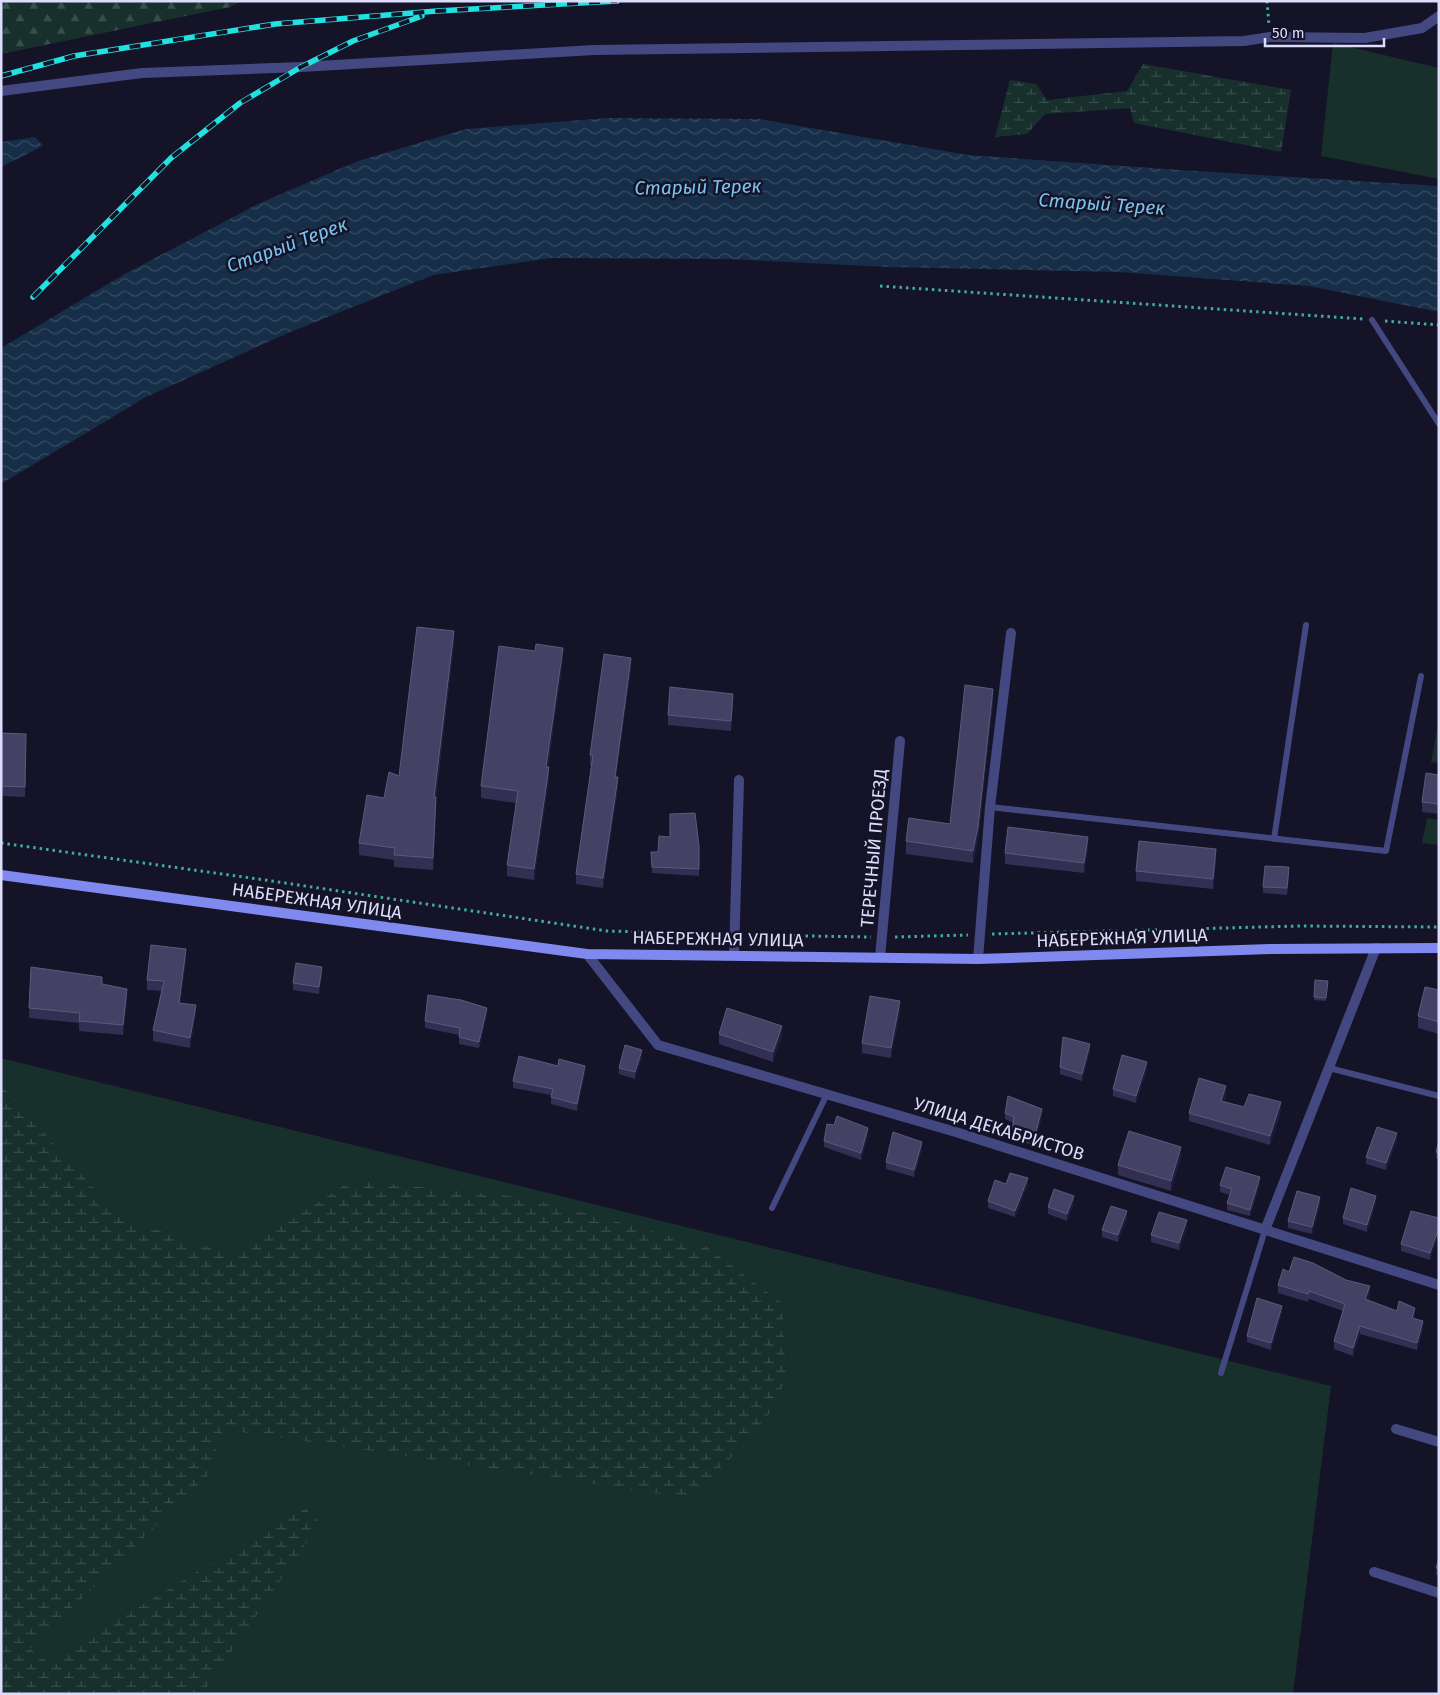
<svg xmlns="http://www.w3.org/2000/svg" width="1440" height="1695" font-family="'Fira Sans',sans-serif">
	<style>
		.green { fill: #17302c }
		.forest { fill: url(#forest-firs) }
		.wetland { fill: url(#wetland-marsh) }
		.water { fill: url(#water-waves) }
		.lines { fill: none; stroke-linecap: round; stroke-linejoin: round }
		.path { stroke: #40ac9a; stroke-width: 3; stroke-dasharray: 2.5 4; stroke-linecap: butt }
		.lane { stroke: #444880; stroke-width: 6 }
		.street { stroke: #444880; stroke-width: 10 }
		.secondary { stroke: #8089ef; stroke-width: 10 }
		.rail-casing { stroke: #22e2e1; stroke-width: 5.5 }
		.rail { stroke: #151327; stroke-width: 4; stroke-dasharray: 11; stroke-linecap: butt }
		.wall { fill: #322f52 }
		.shaded-wall { fill: #1f1c39 }
		.building { fill: #444264; stroke: #5c5a7c }
		.labels { text-anchor: middle; dominant-baseline: central; stroke-width: 5; stroke-linejoin: round; paint-order: stroke }
		.street-label { font-size: 18px; fill: #ddddfb; stroke: #151327 }
		.water-label { font-size: 19px; font-style: italic; fill: #78c4ee; stroke: #151327 }
	</style>
	<defs>
		<pattern id="forest-firs" width="22" height="20" patternUnits="userSpaceOnUse" patternTransform="scale(1.25)"><rect width="22" height="20" fill="#17302c"/><path d="M5 1l3.5 6h-7zM16 11l3.5 6h-7z" fill="#384e4c"/></pattern>
		<pattern id="wetland-marsh" width="20" height="14" patternUnits="userSpaceOnUse" patternTransform="scale(1.25)"><rect width="20" height="14" fill="#17302c"/><path d="M1 5h8M5 5V1M11 12h8M15 12V8" fill="none" stroke="#384e4c"/></pattern>
		<pattern id="water-waves" width="16" height="10" patternUnits="userSpaceOnUse" patternTransform="scale(1.25)"><rect width="16" height="10" fill="#162e48"/><path d="M0 5q4-4 8 0t8 0" fill="none" stroke="#374c63"/></pattern>
	</defs>
	<rect width="100%" height="100%" fill="#151327"/>
	<!-- green -->
	<path class="green" d="M1333,43L1439,68V179L1321,156Z
		M1438,725H1439V763L1431,762Z
		M1427,818L1439,820V845L1422,843Z
		M1,1058L1331,1386L1293,1694H1Z"/>
	<!-- forest -->
	<path class="forest" d="M1,1H243L230,7L1,54Z"/>
	<!-- wetland -->
	<path class="wetland" d="M1143,64L1291,90L1281,152L1134,123L1130,108L1045,114L1027,134L995,137L1010,80L1036,84L1047,100L1127,91Z
		M1,1085L121,1218L235,1256L352,1180L528,1198L704,1245L782,1303L786,1379L761,1429L689,1498L223,1429L207,1476L30,1649L48,1662L304,1507L320,1523L202,1694H1Z"/>
	<!-- water -->
	<path class="water" d="M608,118L759,119L968,155L1180,170L1439,186V312L1309,286L1118,272L888,267L729,259L551,258L433,275L288,333L146,397L1,484V348L123,275L258,204L358,161L466,129Z
		M35,137L43,146L1,167V142Z"/>
	<g class="lines">
		<!-- path -->
		<path class="path" d="M1267,1L1269,26
			M880,286L1363,319
			M1385,321L1439,325
			M1,843L265,880L607,931L723,934
			M992,934L1301,926L1439,927
			M747,935L871,937
			M895,937L968,935"/>
		<!-- lane -->
		<path class="lane" d="M1372,320L1439,424
			M990,807L1386,851L1421,676
			M1274,839L1306,625
			M1329,1068L1439,1096
			M772,1208L827,1094
			M1221,1373L1265,1230"/>
		<!-- street -->
		<path class="street" d="M1,91L142,73L301,67L594,50L1244,41L1270,37L1365,38L1422,28L1439,16
			M587,954L658,1045L959,1133L1439,1285
			M734,955L739,780
			M880,957L900,741
			M978,959L990,807L1011,633
			M1265,1230L1376,948
			M1396,1429L1439,1442
			M1374,1572L1439,1593"/>
		<!-- secondary -->
		<path class="secondary" d="M1,875L587,954L978,959L1270,949L1439,948"/>
		<!-- rail casing -->
		<g class="rail-casing">
			<path id="rail" d="M1,76L74,56L275,24L437,11L617,1
				M33,297L171,158L240,103L301,67L353,41L422,16"/>
		</g>
		<!-- rail -->
		<use href="#rail" class="rail"/>
	</g>
	<!-- wall -->
	<path class="wall" d="M454,643L436,797V809L433,870L394,867V860L359,855V843L384,798L399,776Z
		M563,659L548,767L549,779L534,880L507,876V865L516,803L481,798V786Z
		M631,668L616,777L618,787L603,888L576,884V874L592,765H590V755Z
		M993,701L978,839L973,863L906,854V841L950,824Z
		M733,704L731,731L668,725V715Z
		M1,733L26,734L25,797L1,796Z
		M1439,775V814L1422,812V802Z
		M670,837L699,846V876L652,873L651,852H658Z
		M1088,847L1084,873L1005,864V853Z
		M1216,859L1213,889L1136,881V871Z
		M1289,874L1287,895L1263,893V887Z
		M186,960L180,1003L196,1015L190,1048L153,1041V1030L162,991L147,990V980Z
		M322,974L319,994L293,990V983Z
		M1328,981L1326,1001L1314,1000V997Z
		M102,984L127,999L123,1035L79,1031V1023L29,1018V1008Z
		M1439,990V1034L1418,1028V1016Z
		M900,1011L891,1058L862,1053V1043Z
		M487,1015L479,1048L459,1044V1035L425,1028V1021Z
		M719,1034L782,1036L773,1062L719,1044Z
		M1090,1051L1082,1081L1060,1074V1067Z
		M642,1057L635,1079L619,1074V1068Z
		M1147,1069L1136,1103L1113,1096V1089Z
		M585,1072L577,1111L551,1104V1095L513,1088V1081Z
		M1226,1094L1224,1101L1244,1107L1281,1111L1270,1145L1189,1121V1113Z
		M1005,1113L1042,1116L1034,1146L1012,1138V1131L1013,1123L1005,1119Z
		M868,1135L861,1160L824,1147V1141Z
		M1397,1140L1386,1170L1366,1164V1157Z
		M1439,1141V1159L1436,1158V1152Z
		M922,1149L914,1177L886,1169V1162Z
		M1181,1157L1171,1191L1118,1175V1165Z
		M1006,1184L1028,1185L1015,1217L988,1208V1201Z
		M1260,1184L1250,1216L1227,1210V1203L1230,1195L1220,1192V1185Z
		M1074,1203L1067,1221L1048,1214V1207Z
		M1376,1203L1367,1232L1343,1224V1218Z
		M1320,1204L1312,1234L1288,1228V1221Z
		M1127,1218L1118,1242L1102,1237V1230Z
		M1439,1218V1240L1437,1239L1430,1260L1401,1251V1244Z
		M1187,1227L1179,1250L1151,1242V1235Z
		M1289,1272L1370,1294L1368,1300L1397,1311L1415,1316L1414,1318L1423,1329L1417,1350L1360,1334L1353,1356L1334,1349V1341L1343,1311L1309,1299L1308,1302L1278,1293V1285Z
		M1282,1312L1271,1350L1247,1342V1336Z
		M1439,1558V1576L1436,1575V1568Z"/>
	<!-- shaded-wall -->
	<path class="shaded-wall" d="M454,631V643L434,809V797Z
		M563,648V659L546,779V767Z
		M631,658V668L615,787V777Z
		M993,689V701L978,839L973,863V851Z
		M733,694V704L731,731V721Z
		M549,767V779L534,880V869Z
		M618,777V787L603,888V878Z
		M436,797V809L433,870V858Z
		M1088,837V847L1084,873V863Z
		M1216,849V859L1213,889V879Z
		M186,949V960L179,1013V1003Z
		M322,967V974L319,994V987Z
		M127,989V999L123,1035V1025Z
		M900,1001V1011L891,1058V1048Z
		M196,1005V1015L190,1048V1038Z
		M487,1008V1015L479,1048V1042Z
		M782,1026V1036L773,1062V1052Z
		M1090,1044V1051L1082,1081V1074Z
		M642,1050V1057L635,1079V1072Z
		M1147,1062V1069L1136,1103V1096Z
		M585,1066V1072L577,1111V1104Z
		M1226,1086V1094L1221,1109V1101Z
		M1281,1102V1111L1270,1145V1136Z
		M1042,1109V1116L1034,1146V1139Z
		M868,1128V1135L861,1160V1153Z
		M1397,1133V1140L1386,1170V1163Z
		M922,1142V1149L914,1177V1170Z
		M1181,1147V1157L1171,1191V1181Z
		M1260,1177V1184L1250,1216V1210Z
		M1028,1178V1185L1015,1217V1211Z
		M1074,1196V1203L1067,1221V1214Z
		M1376,1196V1203L1367,1232V1225Z
		M1320,1197V1204L1312,1234V1227Z
		M1127,1211V1218L1118,1242V1235Z
		M1187,1220V1227L1179,1250V1243Z
		M1437,1233V1239L1430,1260V1253Z
		M1370,1286V1294L1365,1307V1299Z
		M1282,1306V1312L1271,1350V1343Z
		M1415,1308V1316L1412,1326V1318Z
		M1423,1321V1329L1417,1350V1343Z
		M1360,1326V1334L1353,1356V1348Z"/>
	<!-- building -->
	<path class="building" d="M417,627L454,631L434,797H436L433,858L394,855L395,848L359,843L367,795L384,798L389,772L399,776Z
		M536,644L563,648L546,767H549L534,869L507,865L518,791L481,786L499,646L535,651Z
		M604,654L631,658L615,777H618L603,878L576,874L593,755H590Z
		M965,685L993,689L978,827L973,851L906,841L909,818L950,824Z
		M670,687L733,694L731,721L668,715Z
		M1,733L26,734L25,787L1,786Z
		M1426,773L1439,775V804L1422,802Z
		M695,813L699,846V869L652,867L651,852H658L659,836L670,837V814Z
		M1008,827L1088,837L1084,863L1005,853Z
		M1139,841L1216,849L1213,879L1136,871Z
		M1265,866L1289,867L1287,888L1263,887Z
		M151,945L186,949L179,1003L196,1005L190,1038L153,1030L164,981L147,980Z
		M296,963L322,967L319,987L293,983Z
		M31,967L102,977V984L127,989L123,1025L79,1021L80,1013L29,1008Z
		M1315,980L1328,981L1326,998L1314,997Z
		M1425,987L1439,990V1022L1418,1016Z
		M428,995L461,1000L487,1008L479,1042L459,1037L460,1028L425,1021Z
		M870,996L900,1001L891,1048L862,1043Z
		M727,1008L782,1026L773,1052L719,1034Z
		M1063,1037L1090,1044L1082,1074L1060,1067Z
		M625,1045L642,1050L635,1072L619,1068Z
		M1122,1055L1147,1062L1136,1096L1113,1089Z
		M519,1056L558,1066L559,1059L585,1066L577,1104L551,1097L553,1089L513,1081Z
		M1199,1078L1226,1086L1221,1101L1244,1107L1249,1094L1281,1102L1270,1136L1189,1113Z
		M1008,1096L1042,1109L1034,1139L1012,1131L1014,1117L1005,1113Z
		M837,1116L868,1128L861,1153L824,1141L827,1124L834,1125Z
		M1377,1127L1397,1133L1386,1163L1366,1157Z
		M1129,1131L1181,1147L1171,1181L1118,1165Z
		M893,1132L922,1142L914,1170L886,1162Z
		M1439,1141V1153L1436,1152Z
		M1226,1167L1260,1177L1250,1210L1227,1203L1232,1189L1220,1185Z
		M1010,1173L1028,1178L1015,1211L988,1201L995,1180L1006,1184Z
		M1351,1188L1376,1196L1367,1225L1343,1218Z
		M1054,1189L1074,1196L1067,1214L1048,1207Z
		M1297,1191L1320,1197L1312,1227L1288,1221Z
		M1111,1206L1127,1211L1118,1235L1102,1230Z
		M1411,1211L1439,1218V1233H1437L1430,1253L1401,1244Z
		M1159,1212L1187,1220L1179,1243L1151,1235Z
		M1294,1257L1313,1263L1346,1280L1370,1286L1365,1299L1397,1311L1399,1301L1415,1308L1412,1318L1423,1321L1417,1343L1360,1326L1353,1348L1334,1341L1345,1304L1309,1291L1308,1294L1278,1285L1283,1269L1289,1272Z
		M1257,1298L1282,1306L1271,1343L1247,1336Z
		M1439,1558V1569L1436,1568Z"/>
	<g class="labels">
		<!-- street labels -->
		<g class="street-label">
			<text transform="translate(874 848) rotate(-85)">ТЕРЕЧНЫЙ ПРОЕЗД</text>
			<text transform="translate(317 901) rotate(8)">НАБЕРЕЖНАЯ УЛИЦА</text>
			<text transform="translate(1122 938) rotate(-2)">НАБЕРЕЖНАЯ УЛИЦА</text>
			<text transform="translate(718 939) rotate(1)">НАБЕРЕЖНАЯ УЛИЦА</text>
			<text transform="translate(999 1129) rotate(17)">УЛИЦА ДЕКАБРИСТОВ</text>
		</g>
		<!-- water labels -->
		<g class="water-label">
			<text transform="translate(698 187) rotate(-1)">Старый Терек</text>
			<text transform="translate(1102 204) rotate(4)">Старый Терек</text>
			<text transform="translate(287 245) rotate(-20)">Старый Терек</text>
		</g>
	</g>
	<!-- border -->
	<rect width="1440" height="1695" fill="none" stroke="#ddddfb" stroke-width="5"/>
	<!-- scale -->
	<path d="M1265 38v8h119v-8" fill="none" stroke="#ddddfb" stroke-width="2.5"/>
	<text x="1272" y="38" font-size="15" fill="#ddddfb" stroke="#151327" stroke-width="4" paint-order="stroke">50 m</text>
</svg>
